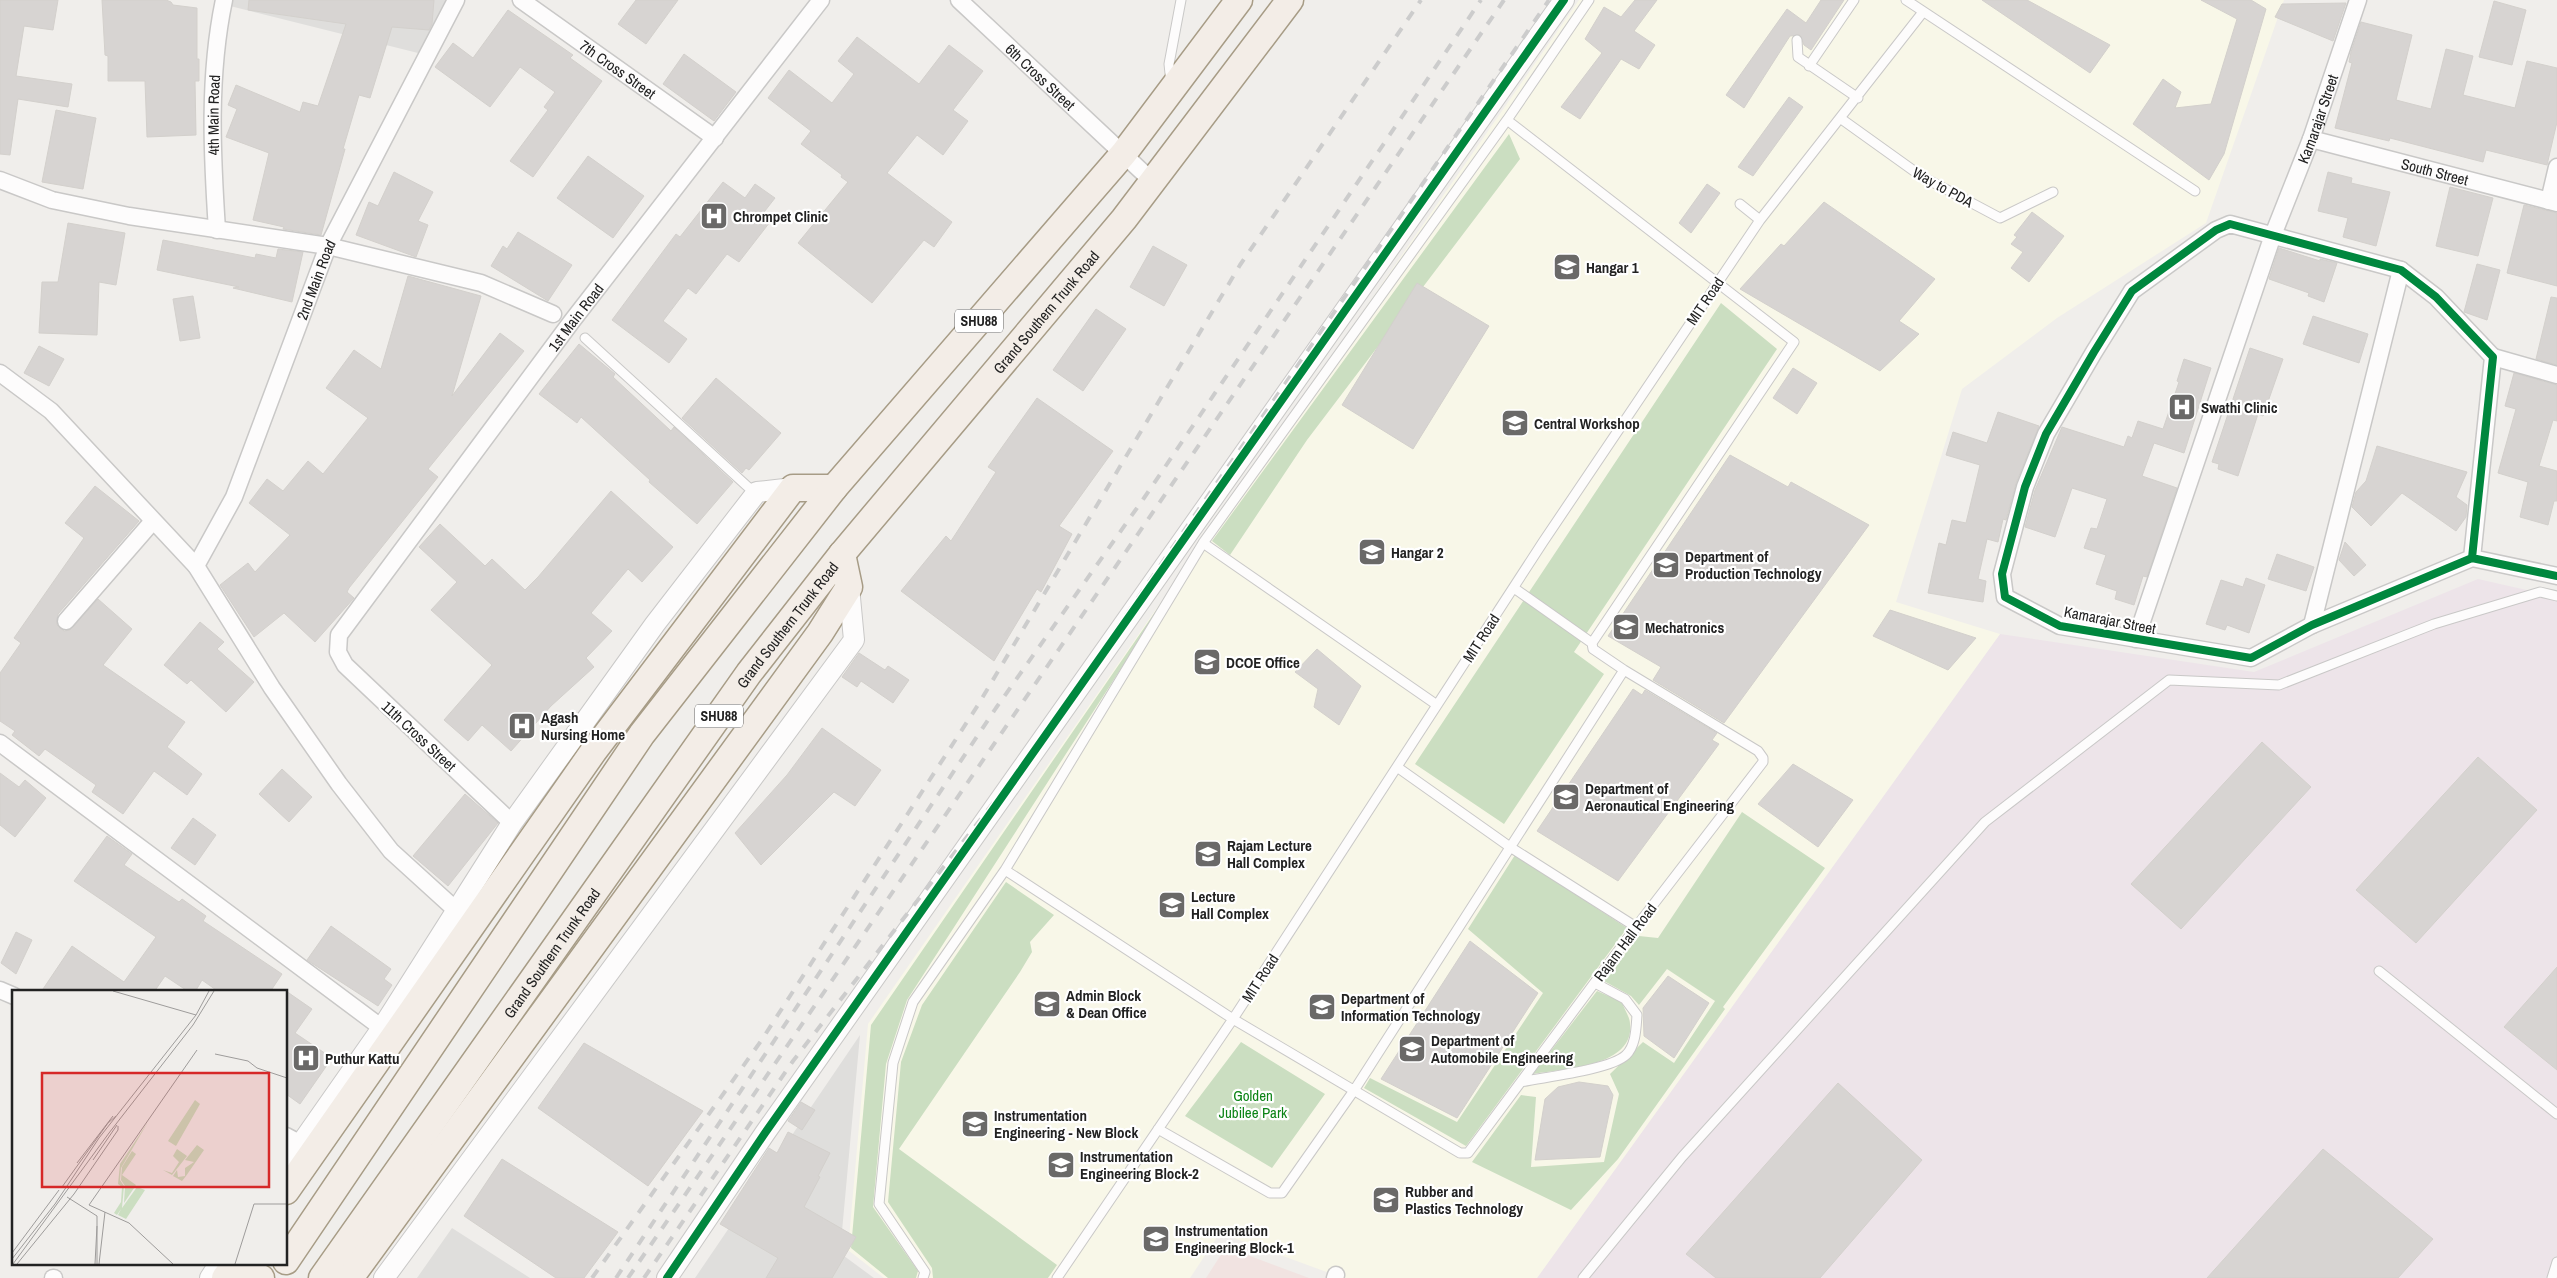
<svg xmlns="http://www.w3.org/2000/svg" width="2557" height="1278" font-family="'Archivo Narrow',sans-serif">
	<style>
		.residential { fill: #dfdedc }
		.commercial { fill: #f1e3e1 }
		.industrial { fill: #ede4e9 }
		.education { fill: #f8f7e8 }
		.forest { fill: #cbdec1 }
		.building { fill: #d7d4d2; stroke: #d3d0cc }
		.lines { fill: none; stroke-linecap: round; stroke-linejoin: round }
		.service-casing { stroke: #c9c8c7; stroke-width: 11 }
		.minor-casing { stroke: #c9c8c7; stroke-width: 19 }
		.tertiary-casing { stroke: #c9c8c7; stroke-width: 22 }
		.primary-casing { stroke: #a79c86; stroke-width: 29 }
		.service { stroke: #fdfcfc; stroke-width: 9 }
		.minor { stroke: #fdfcfc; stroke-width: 16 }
		.tertiary { stroke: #fdfcfc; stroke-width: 20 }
		.primary { stroke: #f3ede7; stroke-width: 26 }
		.rail { stroke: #ccc; stroke-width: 4; stroke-dasharray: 10 10; stroke-linecap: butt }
		.cycleway-casing { stroke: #fff; stroke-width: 11 }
		.cycleway { stroke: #00873e; stroke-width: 8 }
		.labels { text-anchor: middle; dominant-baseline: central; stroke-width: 4.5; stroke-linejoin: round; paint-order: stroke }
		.shield { fill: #fff; stroke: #646464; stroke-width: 1 }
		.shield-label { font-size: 14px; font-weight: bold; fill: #222 }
		.street-label { font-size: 15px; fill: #222; stroke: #fff }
		.poi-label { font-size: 15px; font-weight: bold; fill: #222; stroke: #fff; text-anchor: start }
		.park-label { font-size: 15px; fill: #0c8416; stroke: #fff }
		.inset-road { fill: none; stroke: #9e9c9b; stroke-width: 1 }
		.view { fill: #d62828; fill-opacity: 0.15; stroke: #d62828; stroke-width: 2.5 }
		.inset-edge { fill: none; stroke: #222; stroke-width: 2.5 }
	</style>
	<rect width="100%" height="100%" fill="#f0eeeb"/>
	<!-- residential -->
	<path class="residential" d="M232,0H451L422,54L230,6Z
		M860,1035L840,1253L874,1278H695Z
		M452,1228L530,1278H417Z"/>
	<!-- commercial -->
	<path class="commercial" d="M1226,1247L1309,1278H1206Z"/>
	<!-- industrial -->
	<path class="industrial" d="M2478,579L2557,597V1278H1537L2000,634L2254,672Z"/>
	<!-- education -->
	<path class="education" d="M1579,0H2284L2206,223L2057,318L1962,389L1896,602L2000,634L1537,1278H1343L1220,1233L1190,1278H884L848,1250L868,1024Z"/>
	<!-- forest -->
	<path class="forest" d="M1509,134L1520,159L1307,440L1230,555L1212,541Z
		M1721,303L1777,349L1574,652L1604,674L1504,824L1415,764Z
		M1197,551L907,1000L886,1064L873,1207L918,1271L916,1278H888L851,1248L871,1025Z
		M1742,812L1825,868L1723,1007L1725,1009L1618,1159L1571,1210L1472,1162L1521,1095L1536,1097L1531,1167L1604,1162L1619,1094L1610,1074L1643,1042L1674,1063L1715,1001L1667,969L1639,1005L1631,996L1604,981L1639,936L1658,938Z
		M1515,855L1627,928L1466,1146L1364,1088L1370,1078L1457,1122L1543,993L1468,929Z
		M1006,882L1054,915L1030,942L1032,952L1020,972L899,1149L1057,1265L1048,1278H933L932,1268L888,1202L901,1062L922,1005Z
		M1597,991L1622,1002C1624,1009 1630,1017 1630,1024C1635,1067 1562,1069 1533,1074Z
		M1241,1042L1325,1094L1272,1168L1185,1116Z"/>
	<!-- building -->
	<path class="building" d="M0,0H58L53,30L24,26L16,76L72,84L68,107L18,99L10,155L0,154Z
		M102,0H166L171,2L173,5L197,8V59H199V81H195L196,135L147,137L145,81H108V56L105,55Z
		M249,0H434L432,24L429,30L392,27L370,98L359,95L343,149H345L321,235L283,229L284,227L253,220L269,153L226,137L237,109L228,105L236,85L300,112L303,102L318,106L346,24L248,10Z
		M636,0H678L646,44L618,24Z
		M1635,0H1657L1634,31L1655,45L1639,69L1621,59L1580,119L1561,107L1602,53L1585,39L1604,7L1621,17Z
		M1821,0H1844L1811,50L1804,45L1800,35L1790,36L1744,108L1726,95L1787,9L1806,23Z
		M1982,0H2027L2110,45L2090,73Z
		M2201,0H2251L2266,9L2224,154L2209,180L2133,124L2163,79L2181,92L2175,108L2211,104L2237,19Z
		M2494,1L2526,10L2512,65L2479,57Z
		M2346,3L2333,41L2275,17L2282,4Z
		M508,10L573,55L570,58L602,81L533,177L510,161L548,110L544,107L555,92L520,67L490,107L435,67L453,43L473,58Z
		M2361,22L2412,35L2396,100L2431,109L2446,49L2473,56L2463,95L2515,108L2527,61L2557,68V122L2547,165L2486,150L2483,162L2390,138L2389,141L2335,128L2352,63L2349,62L2351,52Z
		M857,37L919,84L949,45L983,71L953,110L968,121L943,155L917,135L887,173L952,222L934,247L924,240L872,303L798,243L848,182L841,177L842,175L801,144L811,131L768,98L789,70L832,103L854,74L838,61Z
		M684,54L736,92L714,121L663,84Z
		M1789,97L1803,107L1753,176L1738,167Z
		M56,110L96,118L83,189L42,182Z
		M588,156L644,196L613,238L557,198Z
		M394,172L433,192L418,221L428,225L416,257L356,235L369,202L378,206Z
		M2328,172L2352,178L2351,183L2390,192L2376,246L2343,237L2348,218L2318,211Z
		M723,182L745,198L755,184L775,198L761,216L770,222L739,262L727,254L696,294L688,288L663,321L687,339L669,363L612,320L676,234L680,237Z
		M1707,184L1720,193L1691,233L1679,223Z
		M2450,187L2493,198L2478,256L2436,246Z
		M1824,202L1935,279L1899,321L1919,334L1880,371L1740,289L1781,244L1784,246Z
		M2524,205L2557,213V286L2507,273Z
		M2032,212L2064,236L2029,282L2011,268L2023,252L2011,244L2017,237L2014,235Z
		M68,223L125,233L116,285L99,282L97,335L39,333L42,282H58Z
		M518,232L572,265L548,301L491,266L503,246L507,249Z
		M163,240L255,258L256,254L276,258L278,249L303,252L292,302L233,288L239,287L157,270Z
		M1153,246L1187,265L1164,306L1130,287Z
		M2279,248L2320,261V259L2337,263L2324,302L2308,296L2309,293L2269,279Z
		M2477,264L2500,270L2487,320L2464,312Z
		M408,276L481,296L452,396L500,333L524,351L428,469L438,477L349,588L347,592L354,598L315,642L284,613L254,637L220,585L248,563L255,572L290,535L249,503L267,479L283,491L308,461L323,474L368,418L326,388L354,350L381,369Z
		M1417,283L1489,326L1413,449L1342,405Z
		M193,296L200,338L180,341L173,299Z
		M2551,297L2557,298V365L2536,359Z
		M1096,309L1126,329L1083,391L1053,370Z
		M2313,316L2368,334L2359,363L2303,344Z
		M579,344L615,374L613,377L671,431L674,427L733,482L697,524L649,482L650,480L581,417L577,423L539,394Z
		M39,346L64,359L49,386L24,373Z
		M2250,348L2283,359L2263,416L2258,414L2238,476L2218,469L2219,464L2212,462Z
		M2184,359L2211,368L2184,453L2154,443L2142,476L2177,488L2147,577L2143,576L2134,605L2115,599L2117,591L2096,584L2106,555L2084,548L2091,528L2097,529L2107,499L2072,488L2055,537L2025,527L2035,490L2062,427L2124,447L2128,436L2132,438L2138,421L2163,429L2179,382L2177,381Z
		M1793,368L1817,383L1797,414L1773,398Z
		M2514,373L2557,385V421L2553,420L2539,466L2557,471V501H2554L2548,525L2520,517L2528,482L2498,473L2516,409L2505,406Z
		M716,378L781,433L749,470L746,468L742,473L682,418Z
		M1037,398L1113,451L1059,526L1072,534L1041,592L1037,589L994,661L901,591L946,536L951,541L996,472L988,467Z
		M1998,412L2039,426L2016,483L2006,520L2003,519L1998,542L1987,539L1978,579L1986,581L1983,602L1928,593L1939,543L1946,545L1952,520L1966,523L1980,465L1946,455L1953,432L1987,443Z
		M2377,446L2467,472L2456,497L2467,505L2466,517L2456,531L2402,493L2371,526L2352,507L2356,492L2366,481Z
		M1730,455L1788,487L1791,482L1869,525L1724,723L1653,680L1661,667L1608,636Z
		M95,486L139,521L58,614L57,625L64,631L70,630L98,599L132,629L103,665L185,722L167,747L202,774L187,795L154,771L123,814L92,792L96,785L45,749L39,756L12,735L15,731L0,721V673L21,643L14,638L84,538L65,523Z
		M611,491L673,547L642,582L628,569L591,613L612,631L586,658L594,667L551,706L511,751L482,725L468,741L444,720L492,665L431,610L457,582L419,547L440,524L485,566L492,559L525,590L538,577Z
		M2345,542L2366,565L2354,576L2339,560Z
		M2277,554L2314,567L2306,591L2268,579Z
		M2246,578L2265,585L2249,633L2227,625L2225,630L2206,624L2221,580L2243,587Z
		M1890,610L1976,638L1948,670L1873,636Z
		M200,622L224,642L217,649L254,682L226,712L191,680L187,684L164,665Z
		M1317,649L1361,686L1339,725L1314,707L1318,689L1295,672Z
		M859,653L885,670L888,666L909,680L893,703L861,681L857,687L842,677Z
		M1633,689L1642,695L1645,690L1717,733L1712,740L1719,744L1618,881L1537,831Z
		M822,728L881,770L855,806L834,792L761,865L735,833L787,775Z
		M2262,742L2311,787L2181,929L2131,884Z
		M2478,757L2537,810L2416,943L2356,890Z
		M1793,764L1853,800L1818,847L1758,804Z
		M282,769L312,797L289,822L259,794Z
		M0,773L19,787L25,780L46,798L15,837L0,825Z
		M465,794L498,823L448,886L413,856Z
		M193,818L216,835L195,865L171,848Z
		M107,836L132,854L124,865L179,902L182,899L206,916L203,921L282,974L270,992H219L202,980L195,992H189L165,976L154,992H41L72,946L124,982L156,937L74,881Z
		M331,926L391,969L384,979L392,985L378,1006L307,960Z
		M16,932L32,940L16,974L1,963Z
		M1470,941L1538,993L1457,1118L1381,1079Z
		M2557,967V1070L2504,1027Z
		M1668,976L1709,1003L1674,1058L1644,1036L1643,1008Z
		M286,991L312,1009L295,1033L332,1058L300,1104L286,1094Z
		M584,1043L703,1111L648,1186L538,1108Z
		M1579,1082L1608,1086L1613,1095L1600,1157L1535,1160L1545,1099L1558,1087Z
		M1838,1083L1922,1160L1820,1278H1716L1686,1254Z
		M801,1102L815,1110L802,1130L788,1121Z
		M788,1132L830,1153L818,1176L820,1177L804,1207L856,1237L832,1278H766L778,1258L720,1224L769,1148L777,1153Z
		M2323,1149L2433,1239L2398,1278H2207Z
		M502,1159L618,1232L584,1278H556L464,1216Z"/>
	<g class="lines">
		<!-- service casing -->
		<g class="service-casing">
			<path id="service" d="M1906,0L2195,191
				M1797,40L1798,57L1858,98
				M1809,66L1854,0
				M1171,83L1169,64L1181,0
				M1840,118L1921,176L2000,218L2053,192
				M1507,120L1794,342L1592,643
				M1740,204L1760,220
				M585,338L748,487L757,492
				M1437,705L1203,543L1507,120L1589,0
				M1397,767L1510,847L1636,927
				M1005,870L1233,1019L1460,1153H1468L1636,927L1763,762V758L1758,751L1624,670L1593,649L1592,643L1514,588
				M2379,971L2557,1114
				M1521,1082C1544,1077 1610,1070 1626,1055C1636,1045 1636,1028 1637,1015L1625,999L1595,983
				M1158,1129L1270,1193H1282L1355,1089L1624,670
				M923,1278L925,1272L879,1204L893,1063L913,1002L1005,870L1203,543
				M1057,1278L1233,1019L1543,542L1760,220L1923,12
				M1583,1278L1682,1157L1985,822L2169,680L2279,685L2434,624L2540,592L2557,596
				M2552,1278L2557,1262"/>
		</g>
		<!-- minor casing -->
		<g class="minor-casing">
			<g id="minor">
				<path id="s1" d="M521,0L715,138"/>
				<path id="s2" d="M959,0L1152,181"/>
				<path id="s3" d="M2311,139L2557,203"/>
				<path d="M0,180L52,200L129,216L328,246L481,283L553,314"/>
				<path d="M2549,201L2557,167"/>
				<path id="s4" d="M217,230C212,154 208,76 224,0"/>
				<path d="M2493,357L2557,375"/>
				<path d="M0,373L51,411L196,566L272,688L339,784L391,851L457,911"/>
				<path d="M2472,558L2493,357L2436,297L2401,270L2230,224L2216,230L2132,291L2094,352L2046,434L2025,487L2002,574L2005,597L2060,626L2251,658L2312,625L2472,558L2557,576"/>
				<path id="s5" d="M196,566L234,497L328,246L456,0"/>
				<path d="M66,621L153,521"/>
				<path d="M2312,625L2401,270"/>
				<path id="s6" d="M2136,639L2273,235L2311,139L2358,0"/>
				<path d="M0,743L382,1028"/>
				<path id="s7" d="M512,823L345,665L338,652L339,635L572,321L821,0"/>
				<path d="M0,990L14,996"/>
				<path d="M286,1136L301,1144"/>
				<path d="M53,1278H54"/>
				<path d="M1335,1278L1336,1275"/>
			</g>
		</g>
		<!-- tertiary casing -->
		<g class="tertiary-casing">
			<path id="tertiary" d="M286,1165L382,1028L512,823L655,624L757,492L793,488
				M210,1278L219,1264
				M384,1278L854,640L849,587
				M667,1278L765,1133L1564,0"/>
		</g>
		<!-- primary casing -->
		<g class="primary-casing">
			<g id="primary">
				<path d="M286,1191L593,752L793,488H834"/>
				<path d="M286,1261L642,734L834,488L1124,153L1239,0"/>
				<path d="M225,1278L235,1264"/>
				<path d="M248,1278H261"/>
				<path id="s8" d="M322,1278L749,673L842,554L1124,219L1290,0"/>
				<path d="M350,1278L820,633L849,587L842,554"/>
			</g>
		</g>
		<!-- service -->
		<use href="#service" class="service"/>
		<!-- minor -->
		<use href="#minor" class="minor"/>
		<!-- tertiary -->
		<use href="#tertiary" class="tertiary"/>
		<!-- primary -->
		<use href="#primary" class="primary"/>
		<!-- rail -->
		<path class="rail" d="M592,1278L761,1041L978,705L1240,265L1421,0
			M616,1278L996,708L1144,498L1481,0
			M628,1278L1504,0
			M644,1278L793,1061L1025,762L1549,0"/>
		<!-- cycleway casing -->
		<g class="cycleway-casing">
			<path id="cycleway" d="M2472,558L2493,357L2436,297L2401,270L2230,224L2216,230L2132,291L2094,352L2046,434L2025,487L2002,574L2005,597L2060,626L2251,658L2312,625L2472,558L2557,576
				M667,1278L765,1133L1564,0"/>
		</g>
		<!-- cycleway -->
		<use href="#cycleway" class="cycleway"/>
	</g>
	<!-- icons -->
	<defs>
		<g id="hospital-square" transform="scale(1.4375)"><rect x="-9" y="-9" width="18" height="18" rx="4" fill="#6a6968" stroke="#fff"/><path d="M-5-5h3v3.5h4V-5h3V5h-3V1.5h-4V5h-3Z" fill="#fff"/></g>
		<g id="university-square" transform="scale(1.4375)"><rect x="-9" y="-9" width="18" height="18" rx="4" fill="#6a6968" stroke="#fff"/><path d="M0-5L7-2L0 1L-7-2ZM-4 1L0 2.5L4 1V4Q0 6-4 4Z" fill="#fff"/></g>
	</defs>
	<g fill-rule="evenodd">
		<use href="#hospital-square" x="714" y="216"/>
		<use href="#university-square" x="1567" y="267"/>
		<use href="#hospital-square" x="2182" y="407"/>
		<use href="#university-square" x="1515" y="423"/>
		<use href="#university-square" x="1372" y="552"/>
		<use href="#university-square" x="1666" y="565"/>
		<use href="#university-square" x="1626" y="627"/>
		<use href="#university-square" x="1207" y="662"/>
		<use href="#hospital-square" x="522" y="726"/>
		<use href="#university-square" x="1566" y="797"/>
		<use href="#university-square" x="1208" y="854"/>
		<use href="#university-square" x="1172" y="905"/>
		<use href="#university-square" x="1047" y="1004"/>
		<use href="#university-square" x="1322" y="1007"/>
		<use href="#university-square" x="1412" y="1049"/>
		<use href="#hospital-square" x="306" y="1058"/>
		<use href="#university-square" x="975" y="1124"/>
		<use href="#university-square" x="1061" y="1165"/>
		<use href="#university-square" x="1386" y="1200"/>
		<use href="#university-square" x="1156" y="1239"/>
	</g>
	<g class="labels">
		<!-- shield labels -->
		<g class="shield">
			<rect x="955" y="309.5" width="48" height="23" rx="4"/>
			<rect x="695" y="704.5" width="48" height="23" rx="4"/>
		</g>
		<g class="shield-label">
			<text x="979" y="321">SHU88</text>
			<text x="719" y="716">SHU88</text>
		</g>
		<!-- street labels -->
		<g class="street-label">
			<text stroke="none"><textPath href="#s1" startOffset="119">7th Cross Street</textPath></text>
			<text stroke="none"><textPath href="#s2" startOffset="112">6th Cross Street</textPath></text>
			<text stroke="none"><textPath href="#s4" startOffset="115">4th Main Road</textPath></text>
			<text stroke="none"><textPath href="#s6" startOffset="551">Kamarajar Street</textPath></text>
			<text stroke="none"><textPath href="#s3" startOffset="128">South Street</textPath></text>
			<text transform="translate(1943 187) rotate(29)">Way to PDA</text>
			<text stroke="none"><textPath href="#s5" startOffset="311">2nd Main Road</textPath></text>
			<text transform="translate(1705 301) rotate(-56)">MIT Road</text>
			<text stroke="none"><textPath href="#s8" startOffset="1208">Grand Southern Trunk Road</textPath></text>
			<text stroke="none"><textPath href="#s7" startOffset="658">1st Main Road</textPath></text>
			<text transform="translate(2110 620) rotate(11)">Kamarajar Street</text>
			<text stroke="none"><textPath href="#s8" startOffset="802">Grand Southern Trunk Road</textPath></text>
			<text transform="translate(1481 638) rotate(-57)">MIT Road</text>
			<text transform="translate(419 736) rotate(43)">11th Cross Street</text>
			<text transform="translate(1625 942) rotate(-53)">Rajam Hall Road</text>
			<text stroke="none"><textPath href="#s8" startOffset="398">Grand Southern Trunk Road</textPath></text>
			<text transform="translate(1260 978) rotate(-57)">MIT Road</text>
		</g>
		<!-- poi labels -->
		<g class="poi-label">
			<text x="733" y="216">Chrompet Clinic</text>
			<text x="1586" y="267">Hangar 1</text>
			<text x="2201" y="407">Swathi Clinic</text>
			<text x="1534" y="423">Central Workshop</text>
			<text x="1391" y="552">Hangar 2</text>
			<text x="1685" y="556">Department of<tspan x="1685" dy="17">Production Technology</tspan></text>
			<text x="1645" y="627">Mechatronics</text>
			<text x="1226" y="662">DCOE Office</text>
			<text x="541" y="717">Agash<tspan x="541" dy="17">Nursing Home</tspan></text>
			<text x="1585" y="788">Department of<tspan x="1585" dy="17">Aeronautical Engineering</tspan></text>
			<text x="1227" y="845">Rajam Lecture<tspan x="1227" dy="17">Hall Complex</tspan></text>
			<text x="1191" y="896">Lecture<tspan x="1191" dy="17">Hall Complex</tspan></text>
			<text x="1066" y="995">Admin Block<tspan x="1066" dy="17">&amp; Dean Office</tspan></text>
			<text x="1341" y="998">Department of<tspan x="1341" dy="17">Information Technology</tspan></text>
			<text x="1431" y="1040">Department of<tspan x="1431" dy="17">Automobile Engineering</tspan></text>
			<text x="325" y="1058">Puthur Kattu</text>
			<text x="994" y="1115">Instrumentation<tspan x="994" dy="17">Engineering - New Block</tspan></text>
			<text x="1080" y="1156">Instrumentation<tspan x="1080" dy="17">Engineering Block-2</tspan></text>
			<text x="1405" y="1191">Rubber and<tspan x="1405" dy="17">Plastics Technology</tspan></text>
			<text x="1175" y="1230">Instrumentation<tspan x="1175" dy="17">Engineering Block-1</tspan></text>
		</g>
		<!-- park labels -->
		<g class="park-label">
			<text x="1253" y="1095">Golden<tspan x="1253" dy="17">Jubilee Park</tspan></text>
		</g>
	</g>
	<!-- overview -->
	<g transform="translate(12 990)">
		<rect width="275" height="275" fill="#f0eeeb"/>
		<path d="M183,110L188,114L164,156L156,151ZM136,132L109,178L108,190L112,196L110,218L125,197L133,200L114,229L106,225L109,219L105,225L102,223L109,212L110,197L106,194L108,174ZM185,155L192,160L174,186L170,191L161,186L165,180L166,187L173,186V178L182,172L173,170ZM165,159L175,166L160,185L151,180L160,183L167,172L161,166ZM120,161L124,164L110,185L124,195L112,213L113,196L109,190L110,177Z" fill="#cbdec1"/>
		<path class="inset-road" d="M101,1L184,25M203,64L236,71L245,78L275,88M81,170L105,135M65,173L101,126M50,197L96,133L104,126M55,207L85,226V274M0,263L47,200M0,269L43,214L87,148L184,25L197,1M1,274L97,143L181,35L202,1M5,274L62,204L106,140V136M83,274L85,236M87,274L93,222M161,274L117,233L77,215L185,60M223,274L242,214H275"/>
		<path class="view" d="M30,83H257V197H30Z"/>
		<rect width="275" height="275" class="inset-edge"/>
	</g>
</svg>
